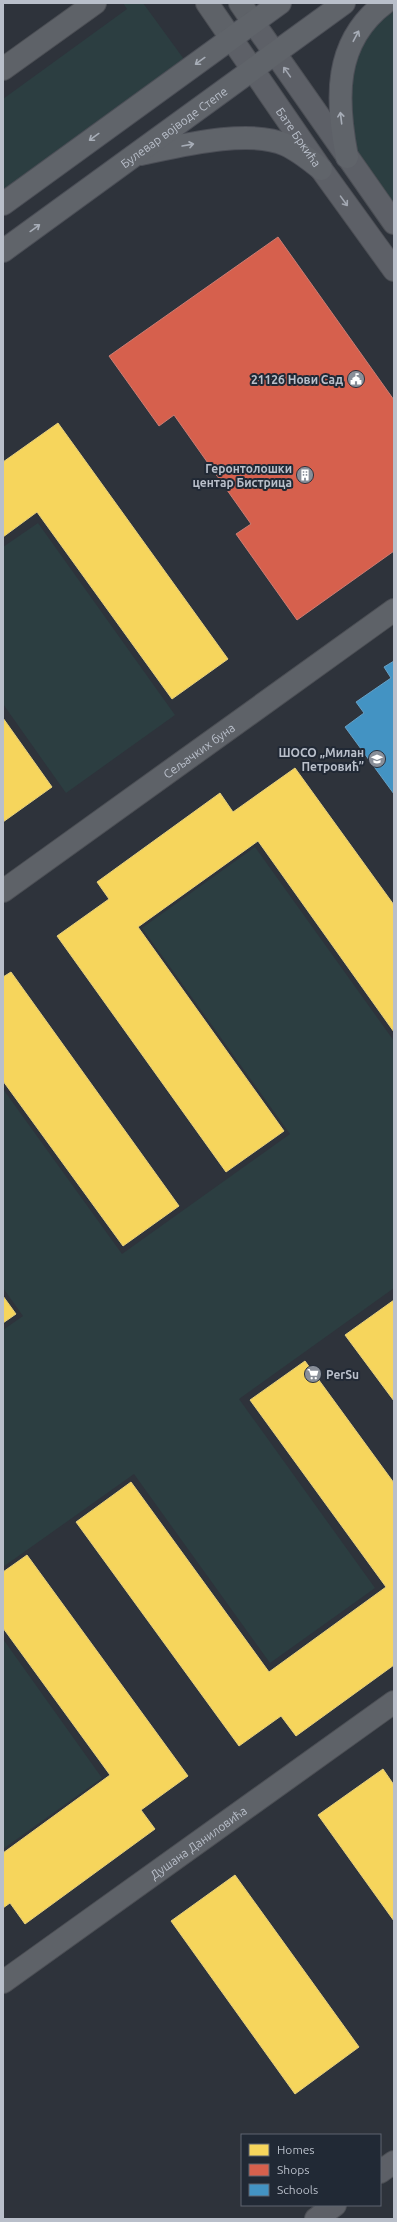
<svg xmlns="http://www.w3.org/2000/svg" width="397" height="2222" font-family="Ubuntu,sans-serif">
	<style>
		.green { fill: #2c3e41 }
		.homes { fill: #f6d55c; stroke: #e4ce7d }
		.shops { fill: #d6604d; stroke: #cd7c72 }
		.schools { fill: #4393c3; stroke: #66a0c5 }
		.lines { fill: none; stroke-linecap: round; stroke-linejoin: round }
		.street-casing { stroke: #4c4f55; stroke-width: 24 }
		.secondary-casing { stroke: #4c4f55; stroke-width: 24 }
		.primary-casing { stroke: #4c4f57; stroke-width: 24 }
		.street { stroke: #5e6268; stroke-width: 22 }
		.secondary { stroke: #5d6067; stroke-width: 22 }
		.primary { stroke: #60646a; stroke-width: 22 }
		.oneway { stroke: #a7adb7 }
		.oneway2 { stroke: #a2a7b1 }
		.labels { text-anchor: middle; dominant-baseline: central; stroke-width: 4; stroke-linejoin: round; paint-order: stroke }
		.street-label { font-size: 12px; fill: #b9bfca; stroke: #212935 }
		.poi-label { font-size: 12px; font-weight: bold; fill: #b9bfca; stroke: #212935; text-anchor: end }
	</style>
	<rect width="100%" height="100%" fill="#2e333b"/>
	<!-- green -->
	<path class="green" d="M123,3H143L186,62L3,195V99L127,9Z
		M394,10V212L353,154L350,81L359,50L378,23Z
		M38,523L175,715L66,793L3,704V547Z
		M255,847L394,1041V1288L239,1399L375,1588L270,1663L134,1474L3,1567V1330L23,1316L3,1288V1089L122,1254L290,1134L142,928Z
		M3,1639L102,1778L3,1849Z"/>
	<!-- homes -->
	<path class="homes" d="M58,423L228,659L172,699L37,512L3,537V462Z
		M3,718L52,787L3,822Z
		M295,768L394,905V1032L258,841L138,927L284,1131L226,1172L57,936L109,899L97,882L220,793L233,812Z
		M11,972L179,1206L123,1246L3,1081V977Z
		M3,1296L16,1314L3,1323Z
		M394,1300V1401L345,1335Z
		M305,1361L394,1483V1665L296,1736L281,1716L239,1746L76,1522L131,1482L269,1672L386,1587L250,1400Z
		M27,1555L188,1776L141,1810L155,1829L25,1924L10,1903L3,1908V1853L110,1775L3,1628V1572Z
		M383,1769L394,1785V1921L318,1815Z
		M235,1875L359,2047L295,2094L171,1921Z"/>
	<!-- shops -->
	<path class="shops" d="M278,237L394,400V551L297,620L236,534L251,524L174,415L159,426L109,356Z"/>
	<!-- schools -->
	<path class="schools" d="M394,661V794L345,727L364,713L356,702L391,678L384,667Z"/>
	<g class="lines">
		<!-- street casing -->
		<g class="street-casing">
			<g id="street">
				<path d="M207,3L231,38"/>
				<path d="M240,3L253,22"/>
				<path d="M3,69L95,3"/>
				<path id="s1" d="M3,891L394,610"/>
				<path id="s2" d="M3,1982L394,1702"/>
			</g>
		</g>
		<!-- secondary casing -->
		<g class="secondary-casing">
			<g id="secondary">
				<path d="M253,22L394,223"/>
				<path id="s3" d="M231,38L321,169L394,270"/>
				<path d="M380,2172L394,2162"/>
				<path d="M316,2219L335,2205"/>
			</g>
		</g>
		<!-- primary casing -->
		<g class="primary-casing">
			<g id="primary">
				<path d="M141,154C179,146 250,128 286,145C299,151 310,160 321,169"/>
				<path d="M347,157C336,100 333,42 385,3"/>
				<path d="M3,204L280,3"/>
				<path id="s4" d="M3,251L344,3"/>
			</g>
		</g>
		<!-- street -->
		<use href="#street" class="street"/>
		<!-- secondary -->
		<use href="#secondary" class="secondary"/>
		<!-- primary -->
		<use href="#primary" class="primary"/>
	</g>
	<!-- one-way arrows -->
	<defs><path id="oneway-shaft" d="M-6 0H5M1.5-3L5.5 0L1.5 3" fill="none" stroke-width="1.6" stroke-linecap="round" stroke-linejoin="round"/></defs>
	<g class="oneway">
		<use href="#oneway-shaft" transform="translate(356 36) rotate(-62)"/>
		<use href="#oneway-shaft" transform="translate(200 61) rotate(144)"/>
		<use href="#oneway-shaft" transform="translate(341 118) rotate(-97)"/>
		<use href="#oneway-shaft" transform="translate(94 137) rotate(144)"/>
		<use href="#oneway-shaft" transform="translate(188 145) rotate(-10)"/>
		<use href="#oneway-shaft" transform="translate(35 228) rotate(-36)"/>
	</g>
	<g class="oneway2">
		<use href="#oneway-shaft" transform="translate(287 72) rotate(-125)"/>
		<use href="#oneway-shaft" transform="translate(344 201) rotate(54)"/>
	</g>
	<!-- icons -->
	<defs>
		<g id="civic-disc" transform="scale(0.9)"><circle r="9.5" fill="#888e98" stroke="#212935"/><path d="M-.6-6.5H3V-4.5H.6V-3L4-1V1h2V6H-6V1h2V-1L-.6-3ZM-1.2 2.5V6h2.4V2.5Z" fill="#fff"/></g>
		<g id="building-disc" transform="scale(0.9)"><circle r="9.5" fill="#888e98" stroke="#212935"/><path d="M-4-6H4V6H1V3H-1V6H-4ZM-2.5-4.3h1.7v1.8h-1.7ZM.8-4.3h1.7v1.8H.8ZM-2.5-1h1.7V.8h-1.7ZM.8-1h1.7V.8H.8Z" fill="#fff"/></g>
		<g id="school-disc" transform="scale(0.9)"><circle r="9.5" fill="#888e98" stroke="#212935"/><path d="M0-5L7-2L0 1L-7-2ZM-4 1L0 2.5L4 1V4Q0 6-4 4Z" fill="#fff"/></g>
		<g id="supermarket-disc" transform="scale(0.9)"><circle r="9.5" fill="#888e98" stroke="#212935"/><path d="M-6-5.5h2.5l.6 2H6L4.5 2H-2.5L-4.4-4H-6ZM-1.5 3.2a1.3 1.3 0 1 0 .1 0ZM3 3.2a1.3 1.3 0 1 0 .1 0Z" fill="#fff"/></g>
	</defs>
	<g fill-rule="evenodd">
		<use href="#civic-disc" x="356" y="379"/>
		<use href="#building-disc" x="305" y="475"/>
		<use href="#school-disc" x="377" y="759"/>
		<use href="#supermarket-disc" x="313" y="1374"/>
	</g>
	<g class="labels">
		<!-- street labels -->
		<g class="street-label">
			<text stroke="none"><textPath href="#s4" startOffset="211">Булевар војводе Степе</textPath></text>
			<text stroke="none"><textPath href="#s3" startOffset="120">Бате Бркића</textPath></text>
			<text stroke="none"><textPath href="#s1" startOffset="241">Сељачких буна</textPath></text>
			<text stroke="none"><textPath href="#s2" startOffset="240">Душана Даниловића</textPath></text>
		</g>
		<!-- poi labels -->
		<g class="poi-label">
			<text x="343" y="379">21126 Нови Сад</text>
			<text x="292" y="468">Геронтолошки<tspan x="292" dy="14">центар Бистрица</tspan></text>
			<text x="364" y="752">ШОСО „Милан<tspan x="364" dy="14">Петровић”</tspan></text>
			<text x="326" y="1374" text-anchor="start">PerSu</text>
		</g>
	</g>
	<!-- border -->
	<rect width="397" height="2222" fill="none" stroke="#b9bfca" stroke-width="8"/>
	<!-- legend -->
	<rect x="241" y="2134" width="140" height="72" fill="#212935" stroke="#5e6571"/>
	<rect x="249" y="2144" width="20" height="12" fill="#f6d55c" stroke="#5e6571"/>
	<text x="277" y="2154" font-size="12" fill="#b9bfca">Homes</text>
	<rect x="249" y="2164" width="20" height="12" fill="#d6604d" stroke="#5e6571"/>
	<text x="277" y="2174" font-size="12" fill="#b9bfca">Shops</text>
	<rect x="249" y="2184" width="20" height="12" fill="#4393c3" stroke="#5e6571"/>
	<text x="277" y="2194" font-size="12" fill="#b9bfca">Schools</text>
</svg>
